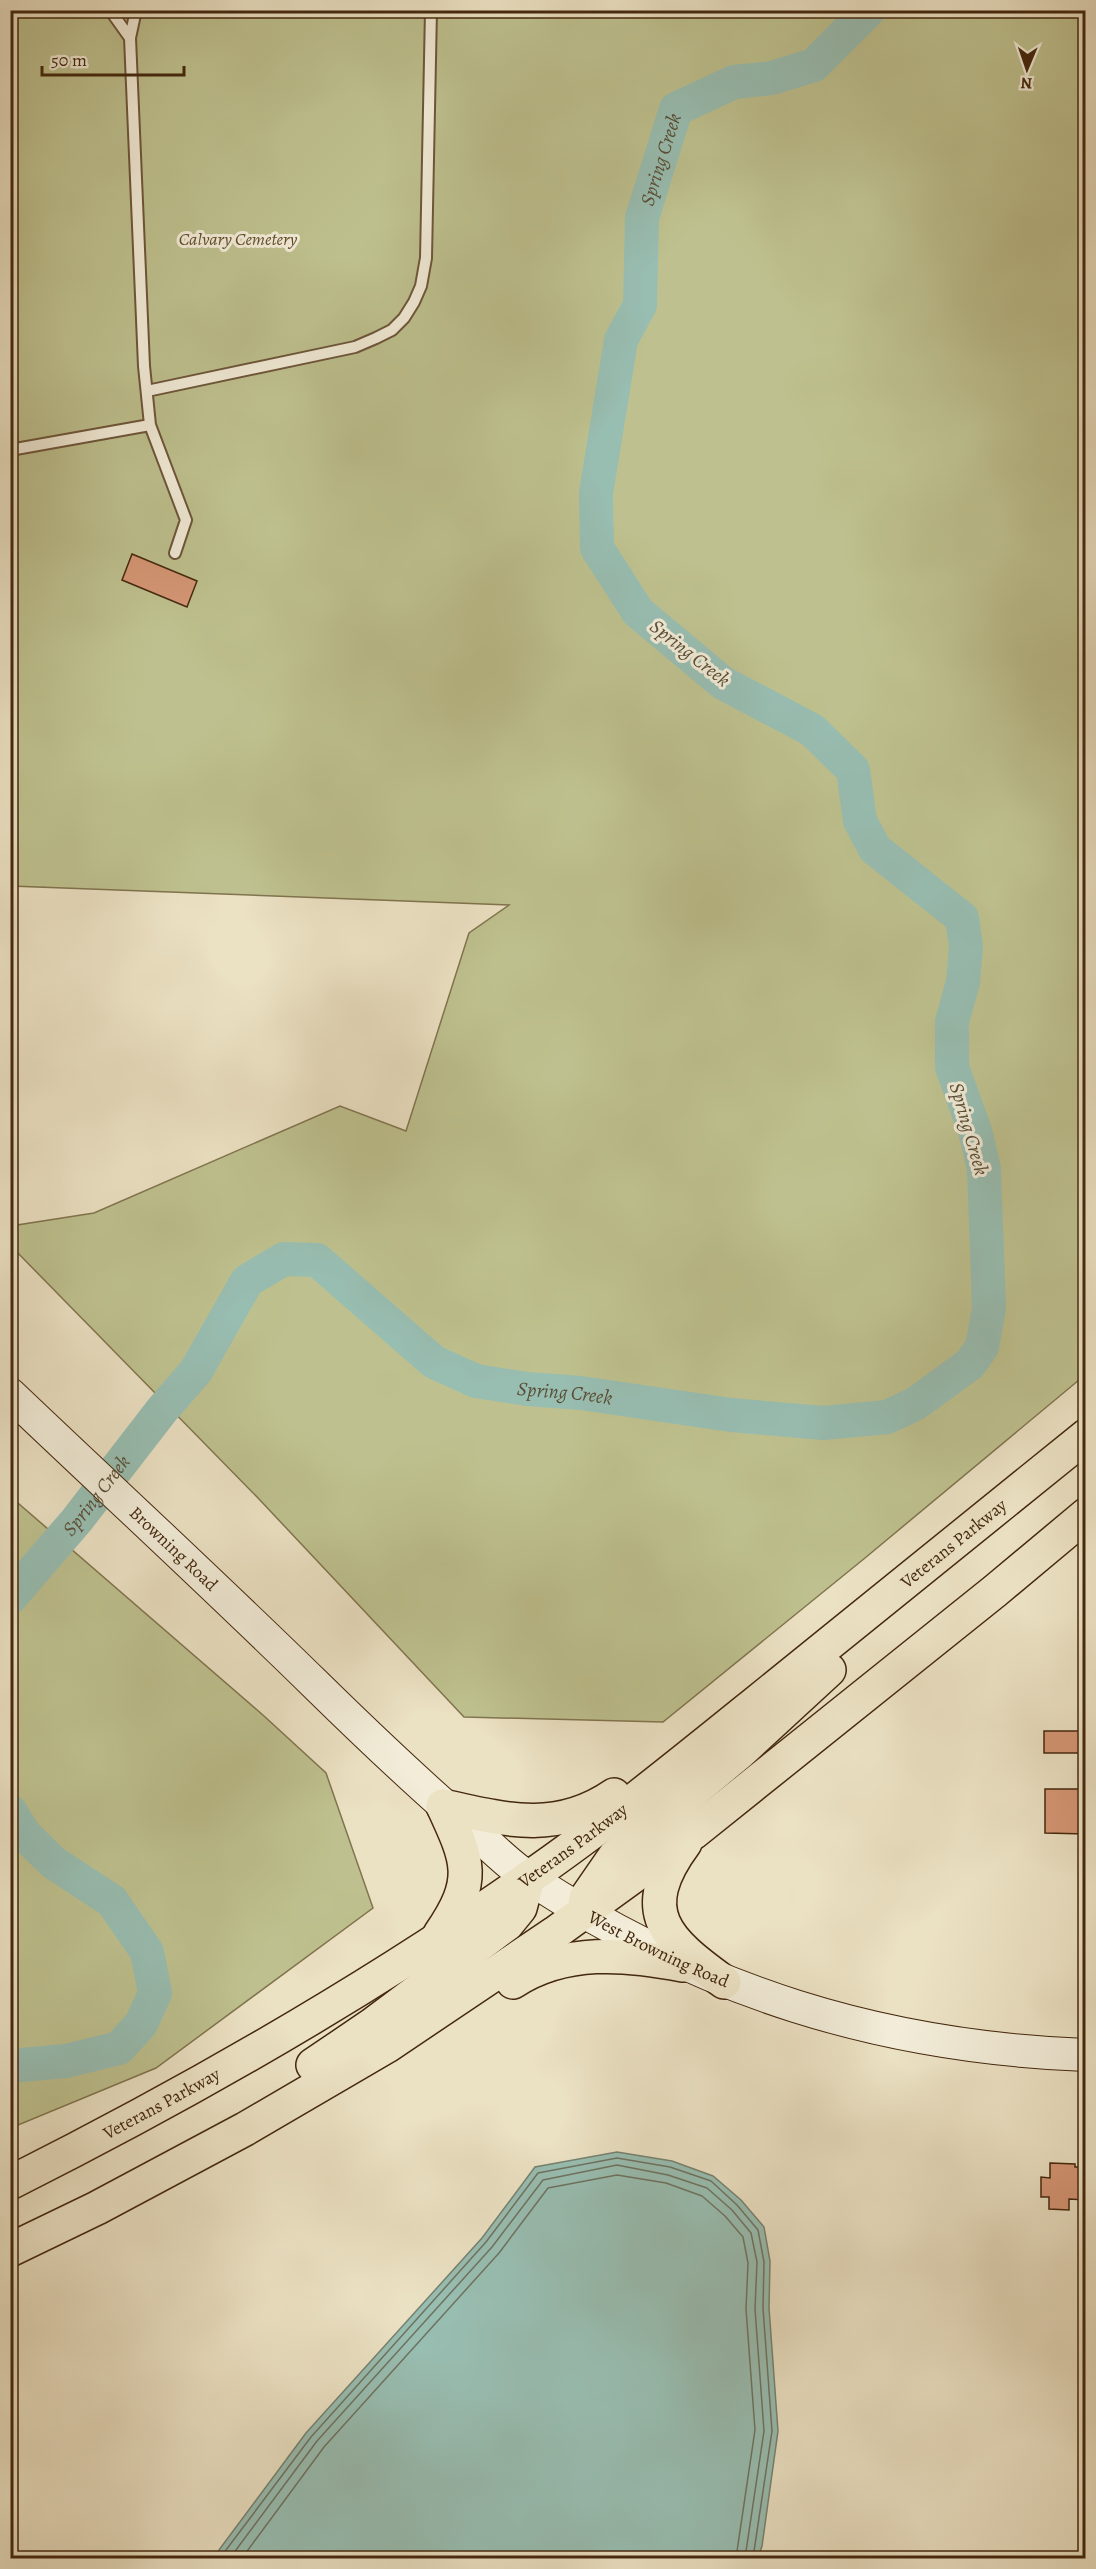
<svg xmlns="http://www.w3.org/2000/svg" width="1096" height="2569" font-family="Alegreya,serif">
	<style>
		.green { fill: #bec18f; stroke: #81744e; stroke-width: 1.5 }
		.water { fill: #98beb2; stroke: #768270; stroke-width: 1.5 }
		.lines { fill: none; stroke-linecap: round; stroke-linejoin: round }
		.shore { stroke: #6e7360; stroke-width: 1.5 }
		.river { stroke: #98beb2; stroke-width: 34 }
		.building { fill: #d69776; stroke: #44280e; stroke-width: 1.5 }
		.lane-casing { stroke: #6e563b; stroke-width: 14 }
		.secondary-casing { stroke: #44280e; stroke-width: 34 }
		.highway-casing { stroke: #44280e; stroke-width: 36 }
		.lane { stroke: #f2ecd8; stroke-width: 10 }
		.secondary { stroke: #f2ecd8; stroke-width: 32 }
		.highway { stroke: #ebe1c3; stroke-width: 33 }
		.labels { text-anchor: middle; dominant-baseline: central; stroke-width: 6; stroke-linejoin: round; paint-order: stroke }
		.park-label { font-size: 18px; font-style: italic; fill: #624e2e; stroke: #f2ecd8 }
		.street-label { font-size: 18px; fill: #44280e; stroke: #f2ecd8 }
		.water-label { font-size: 20px; font-style: italic; fill: #594e37; stroke: #f2ecd8 }
	</style>
	<rect width="100%" height="100%" fill="#ebe1c3"/>
	<filter id="stains"><feTurbulence type="fractalNoise" baseFrequency=".00333" numOctaves="4"/><feColorMatrix values="0 0 0 0 .2 0 0 0 0 .09 0 0 0 0 .02 0 0 0 .5 -.17"/></filter>
	<radialGradient id="worn" r=".72"><stop offset=".6" stop-color="#630" stop-opacity="0"/><stop offset="1" stop-color="#630" stop-opacity=".3"/></radialGradient>
	<!-- green -->
	<path class="green" d="M10,11H1085V1375L865,1558L663,1722L464,1717L258,1498L11,1246V1226L94,1213L340,1106L406,1131L469,933L509,905L11,886Z
		M11,1497L264,1716L326,1773L373,1908L156,2068L11,2128Z"/>
	<!-- water -->
	<path class="water" d="M617,2152L672,2161L713,2176L741,2200L764,2227L770,2261L769,2308L778,2431L762,2546L758,2558H213L306,2433L482,2238L535,2167Z"/>
	<g class="lines">
		<!-- shore -->
		<path class="shore" d="M220,2558L311,2437L486,2242L538,2173L617,2158L670,2167L711,2181L737,2205L758,2230L764,2262L763,2308L772,2431L753,2558
			M230,2558L317,2441L492,2247L543,2180L617,2165L668,2175L707,2188L732,2210L751,2233L757,2262L755,2309L764,2431L745,2558
			M242,2558L324,2447L499,2253L548,2188L617,2175L666,2183L702,2196L725,2216L743,2237L748,2263L746,2309L755,2430L736,2558"/>
		<!-- river -->
		<g class="river">
			<path id="s1" d="M10,1598L77,1520L162,1410L196,1371L247,1281L284,1259L317,1260L434,1362L476,1381L527,1389L581,1393L731,1415L823,1423L887,1417L915,1404L970,1364L982,1347L989,1308L984,1169L976,1134L952,1067V1022L963,982L966,947L962,918L875,849L860,821L853,770L812,730L723,683L638,612L597,548L596,493L621,340L640,305L642,218L676,109L734,82L772,78L814,65L869,10"/>
			<path d="M10,1811L25,1835L54,1863L112,1901L147,1952L155,1993L141,2024L119,2048L66,2061L10,2066"/>
		</g>
	</g>
	<!-- building -->
	<path class="building" d="M132,554L197,581L187,607L122,580Z
		M1044,1731H1086V1753H1044Z
		M1045,1789H1086V1834L1045,1833Z
		M1050,2163L1075,2164V2167H1086V2200L1069,2199V2210L1049,2209V2197H1041V2177L1050,2178Z"/>
	<g class="lines">
		<!-- lane casing -->
		<g class="lane-casing">
			<path id="lane" d="M110,10L130,38L144,366L150,425L186,520L175,553
				M130,38L136,10
				M147,391L355,347L376,338L392,330L404,318L414,302L421,286L426,258L431,10
				M10,450L150,425"/>
		</g>
		<!-- secondary casing -->
		<g class="secondary-casing">
			<g id="secondary">
				<path id="s2" d="M10,1394C112,1491 214,1585 314,1683C367,1735 420,1786 477,1834C495,1850 512,1868 532,1880C705,1992 880,2047 1086,2055"/>
			</g>
		</g>
		<!-- highway casing -->
		<g class="highway-casing">
			<g id="highway">
				<path d="M443,1806C505,1820 557,1834 614,1795"/>
				<path d="M685,1843C634,1912 666,1940 724,1982"/>
				<path d="M585,1908L586,1898L615,1856L739,1753L829,1670"/>
				<path d="M440,1934C477,1880 469,1862 443,1806"/>
				<path d="M513,1982C565,1948 626,1954 683,1965"/>
				<path d="M313,2065L372,2025L507,1924L520,1908L528,1878"/>
				<path id="s3" d="M10,2183C191,2092 362,1994 527,1879C605,1825 679,1765 752,1706C864,1616 975,1526 1086,1436"/>
				<path d="M10,2250L97,2208L245,2129L387,2046L555,1933L693,1833L995,1591L1086,1515"/>
			</g>
		</g>
		<!-- lane -->
		<use href="#lane" class="lane"/>
		<!-- secondary -->
		<use href="#secondary" class="secondary"/>
		<!-- highway -->
		<use href="#highway" class="highway"/>
	</g>
	<g class="labels">
		<!-- park labels -->
		<g class="park-label">
			<text x="238" y="239">Calvary Cemetery</text>
		</g>
		<!-- street labels -->
		<g class="street-label">
			<text stroke="none"><textPath href="#s3" startOffset="1143">Veterans Parkway</textPath></text>
			<text stroke="none"><textPath href="#s2" startOffset="225">Browning Road</textPath></text>
			<text stroke="none"><textPath href="#s3" startOffset="657">Veterans Parkway</textPath></text>
			<text stroke="none"><textPath href="#s2" startOffset="858">West Browning Road</textPath></text>
			<text stroke="none"><textPath href="#s3" startOffset="171">Veterans Parkway</textPath></text>
		</g>
		<!-- water labels -->
		<g class="water-label">
			<text stroke="none"><textPath href="#s1" startOffset="2582">Spring Creek</textPath></text>
			<text transform="translate(690 653) rotate(38)">Spring Creek</text>
			<text transform="translate(969 1129) rotate(74)">Spring Creek</text>
			<text stroke="none"><textPath href="#s1" startOffset="764">Spring Creek</textPath></text>
			<text stroke="none"><textPath href="#s1" startOffset="134">Spring Creek</textPath></text>
		</g>
	</g>
	<!-- margin -->
	<rect width="1096" height="2569" fill="none" stroke="#ebe1c3" stroke-width="36"/>
	<rect x="12" y="12" width="1072" height="2545" fill="none" stroke="#44280e" stroke-width="3"/>
	<rect x="18" y="18" width="1060" height="2533" fill="none" stroke="#44280e" stroke-width="1.5"/>
	<!-- north arrow -->
	<g transform="translate(1027 69) rotate(182)" stroke="#f2ecd8" stroke-width="4.5" paint-order="stroke">
	<path d="M0-4.5L10 22L0 15L-10 22Z" fill="#44280e"/>
	<text y="-9" font-size="16" font-weight="bold" text-anchor="middle" fill="#44280e">N</text>
	</g>
	<!-- scale -->
	<path d="M42 66v9h142v-9" fill="none" stroke="#44280e" stroke-width="3"/>
	<text x="51" y="66" font-size="18" fill="#44280e" stroke="#f2ecd8" stroke-width="4.5" paint-order="stroke">50 m</text>
	<rect width="100%" height="100%" filter="url(#stains)"/>
	<rect width="100%" height="100%" fill="url(#worn)"/>
</svg>
